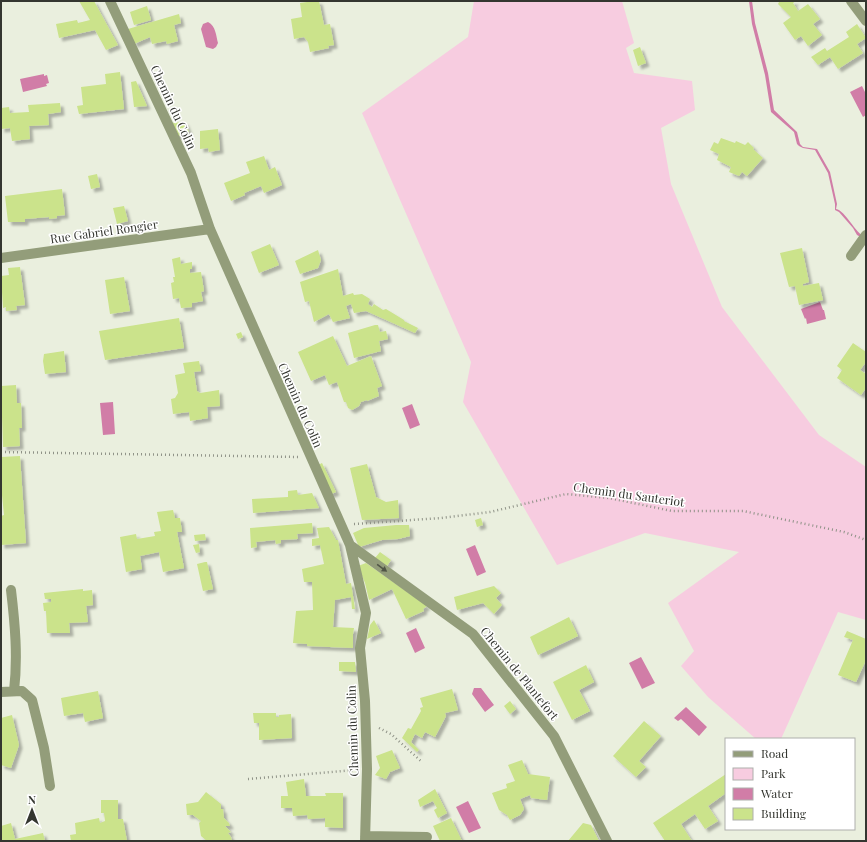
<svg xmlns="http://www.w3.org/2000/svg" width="867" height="842" font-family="'Playfair Display',serif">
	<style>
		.green { fill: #f7cce0 }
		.water { fill: #d17da7 }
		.building { fill: #cbe38b; filter: url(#shadow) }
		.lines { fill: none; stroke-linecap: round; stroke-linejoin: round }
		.path { stroke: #8f9287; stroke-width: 2.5; stroke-dasharray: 1 3; stroke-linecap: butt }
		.minor { stroke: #939d7a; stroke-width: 10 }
		.oneway { fill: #505546 }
		.labels { text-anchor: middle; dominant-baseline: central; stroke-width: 3; stroke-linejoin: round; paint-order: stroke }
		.street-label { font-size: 12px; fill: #343630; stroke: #fff }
	</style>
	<defs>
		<filter id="shadow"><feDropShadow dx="3.5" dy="3.5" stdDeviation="1" flood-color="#0004"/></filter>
	</defs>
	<rect width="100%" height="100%" fill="#eaefde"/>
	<!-- green -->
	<path class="green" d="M474,1H622L634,43L626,48L634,73L692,81L695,110L661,128L671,184L722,307L819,435L866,467V620L838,612L781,739H756L708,697L681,666L694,651L668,603L739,552L645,533L557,565L463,402L471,362L362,113L468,37Z"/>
	<!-- water -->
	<path class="water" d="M749,1H752L755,23L768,73L774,110L797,132L800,144L803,147L817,149L830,172L837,204L836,209C846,211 854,232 866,238V240L857,235L853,228L839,212L835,210V204L828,173L815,150L803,148L799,146L797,144L794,132L771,112L765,75L752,24Z
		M208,22C216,26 216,36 218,43L216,47L213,49L206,47L201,29L203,24Z
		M44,74V76L47,75L49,83L46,84L47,86L23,92L20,79Z
		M862,86L866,94V115L863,117L850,92Z
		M820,302L823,310H824L826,319L807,324L806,318L805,319L801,309Z
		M113,402L115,434L103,435L100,403Z
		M412,404L420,425L410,429L402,408Z
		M475,545L486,572L477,576L466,549Z
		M416,628L425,648L415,653L406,633Z
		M641,657L655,683L642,689L629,663Z
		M474,688H481L494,705L485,712L472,694Z
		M686,707L707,727L699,736L681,719L678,721L674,718Z
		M468,801L481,828L469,833L456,807Z"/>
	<!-- building -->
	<path class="building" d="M79,1H94L118,45L106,50L95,30L59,38L56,24L77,20L78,23L90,20Z
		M314,1H319L324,25L330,24L334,45L328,46L329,48L310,52L308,42L304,37L294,39L291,19L302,17L300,3Z
		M779,1H796L793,3L798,11L808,4L820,19L813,24L822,35L808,46L801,36L795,40L783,23L791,17L778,4L779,2Z
		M147,6L151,20L134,25L130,12Z
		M179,14L181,23L174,25L178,41L167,44L166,41L152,44L150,37L134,44L128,29Z
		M857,24L866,38L857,44L863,53L838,69L830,57L818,65L811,57L825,48L827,51L849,37L846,32Z
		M640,47L646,63L638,66L633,50Z
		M120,72L124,109L79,114L77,106L83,105L81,87L106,84L105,74Z
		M136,81L147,106L134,107L131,82Z
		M60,103L61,112L48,114L49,125L29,126L30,139L12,141L10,128L1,129V108L9,107L10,113L29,112L28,105Z
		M185,122L189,132L176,137L170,123Z
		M218,129L220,150L209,152L208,148L200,149V131Z
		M721,138L735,143L736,141L745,145L748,142L754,148L753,149L763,158L747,176L742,172L739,176L729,172L731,167L717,160L719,154L710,150L714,142L718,144Z
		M264,156L269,170L275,167L282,185L264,193L261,186L244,193L245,195L231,201L224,183L250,173L246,162Z
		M97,174L100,187L91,189L88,176Z
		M62,189L65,215L57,216V218L49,219V217L25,219V222H8L5,196Z
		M124,206L128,221L117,224L113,208Z
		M270,244L279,265L259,273L251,252Z
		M802,248L809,282L803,284V286L819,283L823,300L799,305L795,286L789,287L780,253Z
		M318,250L321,260L318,268L300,274L295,261Z
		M180,257L181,264L192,262V269H190V273L201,272L204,291L201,292L203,301L192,303V307L181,308L179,298L173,299L171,283L174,282L173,277H175L172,259Z
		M20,267L25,305L16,306L17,310L6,311V307L3,308L1,276L9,275L8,268Z
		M338,269L343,296L353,293L354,295L362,294L370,299L368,304L372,307L374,304L383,310L386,309L404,320V321L418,328L415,333L366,311L354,313L351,304L346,306L350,318L333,322L329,314L314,322L309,301L305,302L300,282Z
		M124,277L130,311L110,314L105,280Z
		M179,318L184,348L105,360L99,331Z
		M375,325H378L380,332L386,331L388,339L379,341L381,351L354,358L348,333Z
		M241,332L243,337L238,339L236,334Z
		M333,336L347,366L371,356L382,386L377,388L379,396L367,401V400L361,402L359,406L352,410L348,408L346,402H344L337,382L329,385L325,375L311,381L298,352Z
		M853,343L866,352V362L860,370L866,374V388L861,395L837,378L842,370L837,366Z
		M64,351L66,372L45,374L43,361L44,354Z
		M199,361L201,371L194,372L197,391L200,393L219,390L220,406L207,407L208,418L190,421L189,412L173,414L171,399L175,398L178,393L175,375L185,373L183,363Z
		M16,385L17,403H21L22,428H19L20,446L3,447L1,386Z
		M20,456L26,543L1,545V516L4,515L2,495H1V457Z
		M322,463L336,492L329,495L316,466Z
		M367,464L376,497L386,502L398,500L399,518L362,520L350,468Z
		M297,490L298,495L312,493L319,508L253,513L252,499L288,497V491Z
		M173,510L175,518H180L182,532H177L184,568L163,572L159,552L140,556L142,569L126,572L120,537L136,534L137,539L155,536L154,532L161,531L157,512Z
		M481,518L483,525L477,527L475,520Z
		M312,523L313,533L297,534L298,539L281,540V543L276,544L275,540L256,542L257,547L251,548L250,528Z
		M396,525H409L410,536L398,539L382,540L359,547L353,533L364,528Z
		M329,527L336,540H338L346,584L351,583L355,609H352L351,597L335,600L333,627L354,628L353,634V648L307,646V644L293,643L296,611L313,610L312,582H304L302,569L324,564L320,545L312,546V539L319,538L317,528Z
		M205,534L206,540L195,541L194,535Z
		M199,544L200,552L196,553L193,545Z
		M380,552L391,560L387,566L375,558Z
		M205,562H207L213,589L203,591L197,564Z
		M366,563L427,606L423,609L424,611L406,619L392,589L369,600L365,583L358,566Z
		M494,586L501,593L496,598L502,605L494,614L483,603L457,610L454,597Z
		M83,589V591L92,590L93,605L86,606L88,622L69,623L70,633H47L46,611H44L43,603L51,602V599H45L44,593Z
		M569,617L578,636L538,655L530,637Z
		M374,620L381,633L367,639L370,625Z
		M847,631L866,639V660L856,682L838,675L853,640L844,637Z
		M339,662H355L356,672L339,671Z
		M586,665L594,682L579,690L590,711L572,720L553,682Z
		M452,689L458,710L445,713L446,716L435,737L425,732L422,738L415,734L411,742L419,750L417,752L402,738L408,728L411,729L421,711L420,708L423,707L420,698Z
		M98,691L103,718L85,722L83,713L64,716L61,698Z
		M510,701L516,709L510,714L504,706Z
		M253,713H276V717H279V715L291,714L292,738L259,740V723H254Z
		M12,715L19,745L11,768L1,765V718Z
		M644,721L661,736L639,761L646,767L636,777L613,756Z
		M392,750L400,768L390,772L386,779L375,775L380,768L376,756Z
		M522,760L528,774L550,777L547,800L531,798L530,795L520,799L524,809L520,815L510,820L507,815L499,810L492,793L507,788L506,784L515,781L508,765Z
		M726,774V793L708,806L718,821L705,829L695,814L681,824L692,841H665L653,823Z
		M304,779L306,796H326L325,793H343V828L325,827V818L308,819L307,815L293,816L292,808H281V796H288L286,782Z
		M435,789L447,813L438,818L434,810L437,808L433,801L420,807L418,800Z
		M206,792L221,804V809H223L224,818L229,823L230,826H225L231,832L228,833L231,837L232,841H207L201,836L199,823L201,821L193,815H187L186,804L198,802Z
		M101,800H118V819H123L127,841H71L70,835L76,834L75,823L99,818L100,823L105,821L104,813H101Z
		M451,818L462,841H440L433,826Z
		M11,823L15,839L43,833L45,841H1V826Z
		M583,823L591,825L599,841H568Z"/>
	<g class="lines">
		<!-- path -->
		<path class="path" d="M1,452L298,457
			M354,524L441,518L490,512L566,494L609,498L672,511H743L844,532L866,540
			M379,728L391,734L422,762
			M248,779L355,770"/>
		<!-- minor -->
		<path class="minor" d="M110,1L191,173L210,229L350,545L366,613L360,648L365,701L367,769L365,841
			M851,1L866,21
			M851,256L866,235
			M1,258L210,229
			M350,545L473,634L554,736L607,841
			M11,590C15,624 18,657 14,691
			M1,692L22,691L32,700L44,748L50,786
			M365,836L427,837"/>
	</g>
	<!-- one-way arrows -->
	<defs><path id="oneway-solid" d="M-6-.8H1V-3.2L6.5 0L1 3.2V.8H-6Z"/></defs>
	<use class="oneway" href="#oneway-solid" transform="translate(382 568) rotate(36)"/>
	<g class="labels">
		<!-- street labels -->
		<g class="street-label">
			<text transform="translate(174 107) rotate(65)">Chemin du Colin</text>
			<text transform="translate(104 231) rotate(-8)">Rue Gabriel Rongier</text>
			<text transform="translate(301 405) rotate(66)">Chemin du Colin</text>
			<text transform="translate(629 494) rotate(8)">Chemin du Sauteriot</text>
			<text transform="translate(520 673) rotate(51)">Chemin de Plantefort</text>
			<text transform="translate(352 731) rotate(-92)">Chemin du Colin</text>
		</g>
	</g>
	<!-- border -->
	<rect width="867" height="842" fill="none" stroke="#343630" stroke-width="4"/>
	<!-- legend -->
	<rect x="725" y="738" width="130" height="92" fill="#ffffff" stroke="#aeafac"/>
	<rect x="733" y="751" width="20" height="6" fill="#939d7a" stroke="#aeafac"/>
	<text x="761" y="758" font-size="12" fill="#343630">Road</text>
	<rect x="733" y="768" width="20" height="12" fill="#f7cce0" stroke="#aeafac"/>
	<text x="761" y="778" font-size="12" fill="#343630">Park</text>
	<rect x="733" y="788" width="20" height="12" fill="#d17da7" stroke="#aeafac"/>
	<text x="761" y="798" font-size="12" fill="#343630">Water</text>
	<rect x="733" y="808" width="20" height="12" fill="#cbe38b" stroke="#aeafac"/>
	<text x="761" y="818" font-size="12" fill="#343630">Building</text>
	<!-- north arrow -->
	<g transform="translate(32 810)" stroke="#ffffff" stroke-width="3" paint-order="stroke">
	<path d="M0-3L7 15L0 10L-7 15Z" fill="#343630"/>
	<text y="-6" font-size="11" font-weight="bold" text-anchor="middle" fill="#343630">N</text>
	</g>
</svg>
